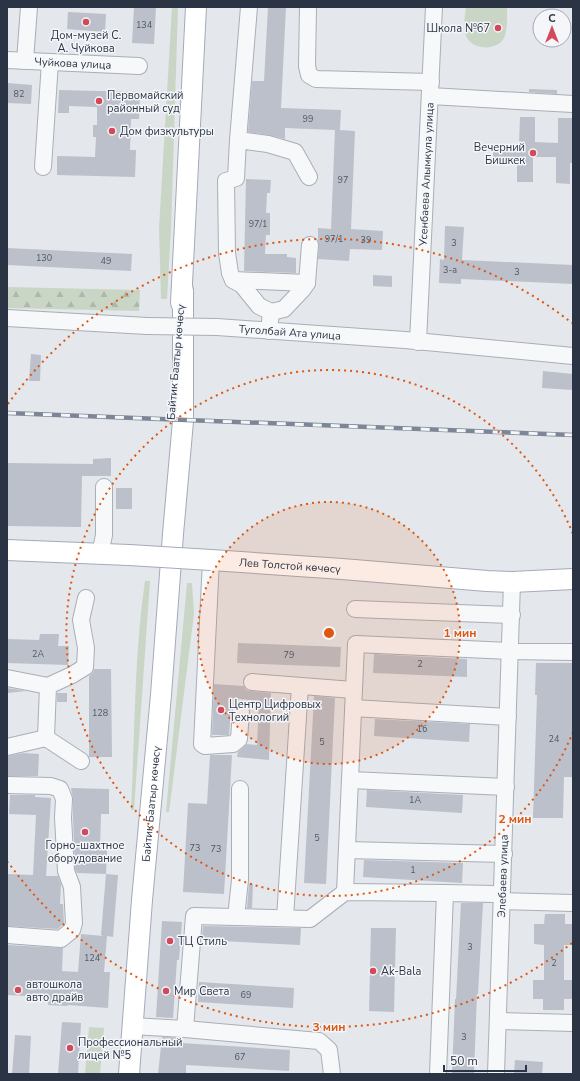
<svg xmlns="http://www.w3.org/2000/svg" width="580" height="1081" font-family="'Nunito Sans',sans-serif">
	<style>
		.grass { fill: #c9d6c5 }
		.forest { fill: url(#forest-firs) }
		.building { fill: #bbc0ca }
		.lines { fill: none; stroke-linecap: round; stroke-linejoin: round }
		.minor-casing { stroke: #a9aeb7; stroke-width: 18 }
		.major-casing { stroke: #a3abb8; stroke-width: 22 }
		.minor { stroke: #f7f8fa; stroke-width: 16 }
		.major { stroke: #fff; stroke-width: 20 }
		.rail-casing { stroke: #7d8696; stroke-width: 4.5 }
		.rail { stroke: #f4f6f9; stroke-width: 3; stroke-dasharray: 9; stroke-linecap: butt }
		.minor-bridge-casing { stroke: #a9aeb7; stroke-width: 18; stroke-linecap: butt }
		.major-bridge-casing { stroke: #a3abb8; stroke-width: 22; stroke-linecap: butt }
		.minor-bridge { stroke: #f7f8fa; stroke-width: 16 }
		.major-bridge { stroke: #fff; stroke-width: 20 }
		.ring { fill: none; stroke: #df570f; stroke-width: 2; stroke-dasharray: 2 4 }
		.poi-dot { fill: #d1495b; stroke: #f4f6f9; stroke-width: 1.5 }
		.labels { text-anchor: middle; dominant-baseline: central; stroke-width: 3; stroke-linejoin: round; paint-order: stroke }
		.number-label { font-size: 9px; fill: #4f5766 }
		.poi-label { font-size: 11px; fill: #2b3445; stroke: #f4f6f9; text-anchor: start }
		.street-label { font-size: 11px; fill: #2b3445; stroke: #f4f6f9 }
		.centre { fill: #df570f; stroke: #f4f6f9; stroke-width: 2 }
		.ring-label { font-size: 12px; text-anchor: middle; font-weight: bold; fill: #df570f; stroke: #f4f6f9; stroke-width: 3; stroke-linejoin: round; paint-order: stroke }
	</style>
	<defs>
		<pattern id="forest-firs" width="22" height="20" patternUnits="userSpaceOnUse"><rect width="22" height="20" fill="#c9d6c5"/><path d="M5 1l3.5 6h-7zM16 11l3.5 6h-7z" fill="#adb8ab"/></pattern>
	</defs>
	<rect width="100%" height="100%" fill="#e4e7ec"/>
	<!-- grass -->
	<path class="grass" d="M172,7H178L171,229L167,299H161L159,228Z
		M466,7H507C507,16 508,29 504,38C497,51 474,50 467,38C462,30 465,16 466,7Z
		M145,581H150L134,810H131C135,734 134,656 145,581Z
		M187,583H192L194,614L169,812H166Z
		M89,1027L104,1028L100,1074H85Z"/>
	<!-- forest -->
	<path class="forest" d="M7,287L140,290L139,311L7,308Z"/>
	<!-- building -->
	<path class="building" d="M134,7H156L154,44L132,43Z
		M268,7H286L281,108L341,110L340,130L355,131L351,229L383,231L382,250L350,249L349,261L318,259L319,246L318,240V228L331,229L335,130L285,128V139L269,135L248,132L252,81H264Z
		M68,12L106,14L105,32L67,29Z
		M7,83L32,85L31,104L7,103Z
		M529,89L557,90V94L529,92Z
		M59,90L140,92L139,119H131L130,150H136L135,177L57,175V156L95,157L96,137H93V125H97V107L69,106V113H58Z
		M520,117H535V142L558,143V118H573V163H570V184L556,183V157H533V182H517V160L493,159V145H519Z
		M246,179L271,180L270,193H267L266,213H270V235H266L265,254H287V257L296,258V273L244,271Z
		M445,226L464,227L462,260L573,265V284L461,279V284L439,283L440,259L444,260Z
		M7,248L132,254L131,271L7,265Z
		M373,275L392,276V287L373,286Z
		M31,354L41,355L40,381H29Z
		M543,371L573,374V390L542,388Z
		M111,458V476H82L81,527L7,526V463L93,464V459Z
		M116,488H132V509H116Z
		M40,634H59L58,646H69L68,665L7,663V639L39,640Z
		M238,643L341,647L340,667L237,663Z
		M374,654L467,659V677L373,673Z
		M536,663H573V777H564L563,818H533L537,695H535Z
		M94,669H111L112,757H89V676L93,672Z
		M214,684L244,686L246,690L251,691L271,693L269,760L237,757L238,752L247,744L257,745L259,701L232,698L229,735H212Z
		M7,688L26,691L8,693Z
		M57,693H67V702H57Z
		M314,696L335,698L326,884L304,883Z
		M375,719L470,724L469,742L374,736Z
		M24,753L39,754L38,776H7V756Z
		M210,755H232L224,894L183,892L188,803L207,804Z
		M71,788L109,789V814H101L100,850H107L106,874L77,873L75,869L73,818V799Z
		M367,790L463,795L462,813L366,807Z
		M10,795H35V797L51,798L46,876H58L61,884L60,904H63L64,923L58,929L7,926V874L33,875L36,815L9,814Z
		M364,860L463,863L462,883L363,877Z
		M106,874L118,875L113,937L107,936L104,972H110L108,1008L68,1005L67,1006L48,1005L49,997L7,995V945L63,948L62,971L78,972L81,934L103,936L101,935Z
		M249,884H253L252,908H247Z
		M461,903H483L478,994H477L474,1074H452L455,999H456Z
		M545,914H565V924H573V945H564V980H573V999H564V1010H543V999H533V980H544V945L534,944V924H544Z
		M162,921L182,922L179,960H177L173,1018L156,1017Z
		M203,926L301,928L300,945L202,940Z
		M371,928H396L394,1012L369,1011Z
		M199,982L294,988L293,1008L198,1002Z
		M62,1022L81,1023L78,1074H58Z
		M15,1035L31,1036L29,1074H12Z
		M162,1037L182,1038L181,1043L290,1050L289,1071L186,1065V1074H158Z
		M515,1060L543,1062L542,1074H514Z"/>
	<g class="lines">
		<!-- minor casing -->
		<g class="minor-casing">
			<g id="minor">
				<path d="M308,7L307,66L309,75L316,79L431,82"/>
				<path id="s1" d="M7,60L139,66"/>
				<path d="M25,61L29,7"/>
				<path d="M430,96L573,104"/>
				<path d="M238,140L249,7"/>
				<path d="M43,167L50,62"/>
				<path d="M233,280L307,283"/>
				<path d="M271,312L284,309L302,290L307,283L310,245"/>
				<path d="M7,318L147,326"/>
				<path id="s2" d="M217,327L405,340L573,356"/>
				<path d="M269,331L271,312L259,306L242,285L233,280L230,273L227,253L226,181L236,178L238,140L268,144L295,152L309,177"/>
				<path id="s3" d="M418,342L434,7"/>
				<path d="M100,554L104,535V487"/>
				<path d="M211,560L202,744L205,746L233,744L239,739L241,711"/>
				<path d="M355,609L512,615"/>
				<path d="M7,678L48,686"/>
				<path d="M252,682L353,690"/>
				<path d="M353,708L508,717"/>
				<path d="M7,747L46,738"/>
				<path d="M81,761L46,738L48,686L72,675L85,667L86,648L81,620L86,598"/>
				<path d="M350,780L506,787"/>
				<path d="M7,785L51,786L60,789L64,799L63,818L66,871L72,887L74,923L72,930L61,939L7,935"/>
				<path d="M347,850L504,854"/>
				<path d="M345,892L356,644L510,651L573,652"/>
				<path d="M502,901L573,903"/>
				<path d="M236,917L240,880V789"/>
				<path d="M285,918L300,686"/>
				<path d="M498,1021L573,1023"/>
				<path d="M132,1026L185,1029L194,916L310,919L345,892L445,893"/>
				<path d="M185,1029L319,1041L329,1050L332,1074"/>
				<path d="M438,1074L445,893L495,894"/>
				<path id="s4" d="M496,1074L512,582"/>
			</g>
		</g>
		<!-- major casing -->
		<g class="major-casing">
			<g id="major">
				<path d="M181,303L196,7"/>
				<path d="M7,550L129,555"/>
				<path id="s5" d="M211,560L342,569L487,581L512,582L573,579"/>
				<path id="s6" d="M129,1074L142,900L161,695L173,534L183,421V290"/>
			</g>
		</g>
		<!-- minor -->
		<use href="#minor" class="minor"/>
		<!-- major -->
		<use href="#major" class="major"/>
		<!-- rail casing -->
		<g class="rail-casing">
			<path id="rail" d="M7,413L573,435"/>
		</g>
		<!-- rail -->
		<use href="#rail" class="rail"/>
		<!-- minor-bridge casing -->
		<g class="minor-bridge-casing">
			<path id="minor-bridge" d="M147,326L217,327"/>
		</g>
		<!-- major-bridge casing -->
		<g class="major-bridge-casing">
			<path id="major-bridge" d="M129,555L211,560"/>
		</g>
		<!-- minor-bridge -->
		<use href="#minor-bridge" class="minor-bridge"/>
		<!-- major-bridge -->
		<use href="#major-bridge" class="major-bridge"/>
	</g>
	<!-- distance rings -->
	<circle cx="329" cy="633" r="131" fill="#df570f" fill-opacity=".12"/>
	<g class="ring">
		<circle cx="329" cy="633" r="131"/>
		<path d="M573 732A263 263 0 1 1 573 534"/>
		<path d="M572 943A394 394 0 0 1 8 862M8 404A394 394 0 0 1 572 323"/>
	</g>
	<!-- markers -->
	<g class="poi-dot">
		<circle cx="86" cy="22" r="4"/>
		<circle cx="498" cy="28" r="4"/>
		<circle cx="99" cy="101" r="4"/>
		<circle cx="112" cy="131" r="4"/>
		<circle cx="533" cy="153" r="4"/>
		<circle cx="221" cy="710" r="4"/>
		<circle cx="85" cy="832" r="4"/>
		<circle cx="170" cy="941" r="4"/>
		<circle cx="373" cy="971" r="4"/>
		<circle cx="18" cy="990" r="4"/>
		<circle cx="166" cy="991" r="4"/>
		<circle cx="70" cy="1048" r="4"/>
	</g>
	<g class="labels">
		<!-- number labels -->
		<g class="number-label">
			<text x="144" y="25">134</text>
			<text x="19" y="94">82</text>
			<text x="308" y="119">99</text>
			<text x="343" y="180">97</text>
			<text x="258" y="224">97/1</text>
			<text x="334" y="239">97/1</text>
			<text x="366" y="240">39</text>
			<text x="454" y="243">3</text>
			<text x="44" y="258">130</text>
			<text x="106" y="261">49</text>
			<text x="450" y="270">3-a</text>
			<text x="517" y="272">3</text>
			<text x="38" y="654">2А</text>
			<text x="289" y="655">79</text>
			<text x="420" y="664">2</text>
			<text x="100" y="713">128</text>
			<text x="422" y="729">1б</text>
			<text x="554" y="739">24</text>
			<text x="322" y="742">5</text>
			<text x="415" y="800">1А</text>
			<text x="317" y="838">5</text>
			<text x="195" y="848">73</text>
			<text x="216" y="849">73</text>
			<text x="413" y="870">1</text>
			<text x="470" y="947">3</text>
			<text x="92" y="958">124</text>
			<text x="554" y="963">2</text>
			<text x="246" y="995">69</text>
			<text x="464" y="1037">3</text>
			<text x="240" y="1057">67</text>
		</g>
		<!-- poi labels -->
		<g class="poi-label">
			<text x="490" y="28" text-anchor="end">Школа №67</text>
			<text x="86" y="35" text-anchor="middle">Дом-музей С.<tspan x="86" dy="13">А. Чуйкова</tspan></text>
			<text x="107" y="95">Первомайский<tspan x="107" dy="13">районный суд</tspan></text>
			<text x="120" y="131">Дом физкультуры</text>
			<text x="525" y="147" text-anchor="end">Вечерний<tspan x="525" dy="13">Бишкек</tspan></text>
			<text x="229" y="704">Центр Цифровых<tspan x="229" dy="13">Технологий</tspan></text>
			<text x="85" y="845" text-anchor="middle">Горно-шахтное<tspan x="85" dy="13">оборудование</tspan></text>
			<text x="178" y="941">ТЦ Стиль</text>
			<text x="381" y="971">Ak-Bala</text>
			<text x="26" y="984">автошкола<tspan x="26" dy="13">авто драйв</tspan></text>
			<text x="174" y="991">Мир Света</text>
			<text x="78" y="1042">Профессиональный<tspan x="78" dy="13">лицей №5</tspan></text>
		</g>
		<!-- street labels -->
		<g class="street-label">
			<text stroke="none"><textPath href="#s1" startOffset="66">Чуйкова улица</textPath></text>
			<text stroke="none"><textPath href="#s3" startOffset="168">Усенбаева Алымкула улица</textPath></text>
			<text stroke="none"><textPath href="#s2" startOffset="73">Туголбай Ата улица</textPath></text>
			<text transform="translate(176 362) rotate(-85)">Байтик Баатыр көчөсү</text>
			<text stroke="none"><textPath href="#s5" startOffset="79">Лев Толстой көчөсү</textPath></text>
			<text stroke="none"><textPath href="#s6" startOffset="271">Байтик Баатыр көчөсү</textPath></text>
			<text stroke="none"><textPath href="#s4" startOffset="198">Элебаева улица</textPath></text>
		</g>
	</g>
	<circle cx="329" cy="633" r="6" class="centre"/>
	<g class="ring-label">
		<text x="460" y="637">1 мин</text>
		<text x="515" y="823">2 мин</text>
		<text x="329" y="1031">3 мин</text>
	</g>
	<!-- border -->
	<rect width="580" height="1081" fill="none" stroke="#2b3445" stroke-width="16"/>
	<!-- north arrow -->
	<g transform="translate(552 28)"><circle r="19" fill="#f4f6f9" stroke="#a4a8b1"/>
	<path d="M0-3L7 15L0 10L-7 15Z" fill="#d1495b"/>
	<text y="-6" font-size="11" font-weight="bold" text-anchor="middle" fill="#2b3445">С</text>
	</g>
	<!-- scale -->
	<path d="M444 1065v6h82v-6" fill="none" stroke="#2b3445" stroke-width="2"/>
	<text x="450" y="1065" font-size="12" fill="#2b3445" stroke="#f4f6f9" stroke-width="3" paint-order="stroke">50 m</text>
</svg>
